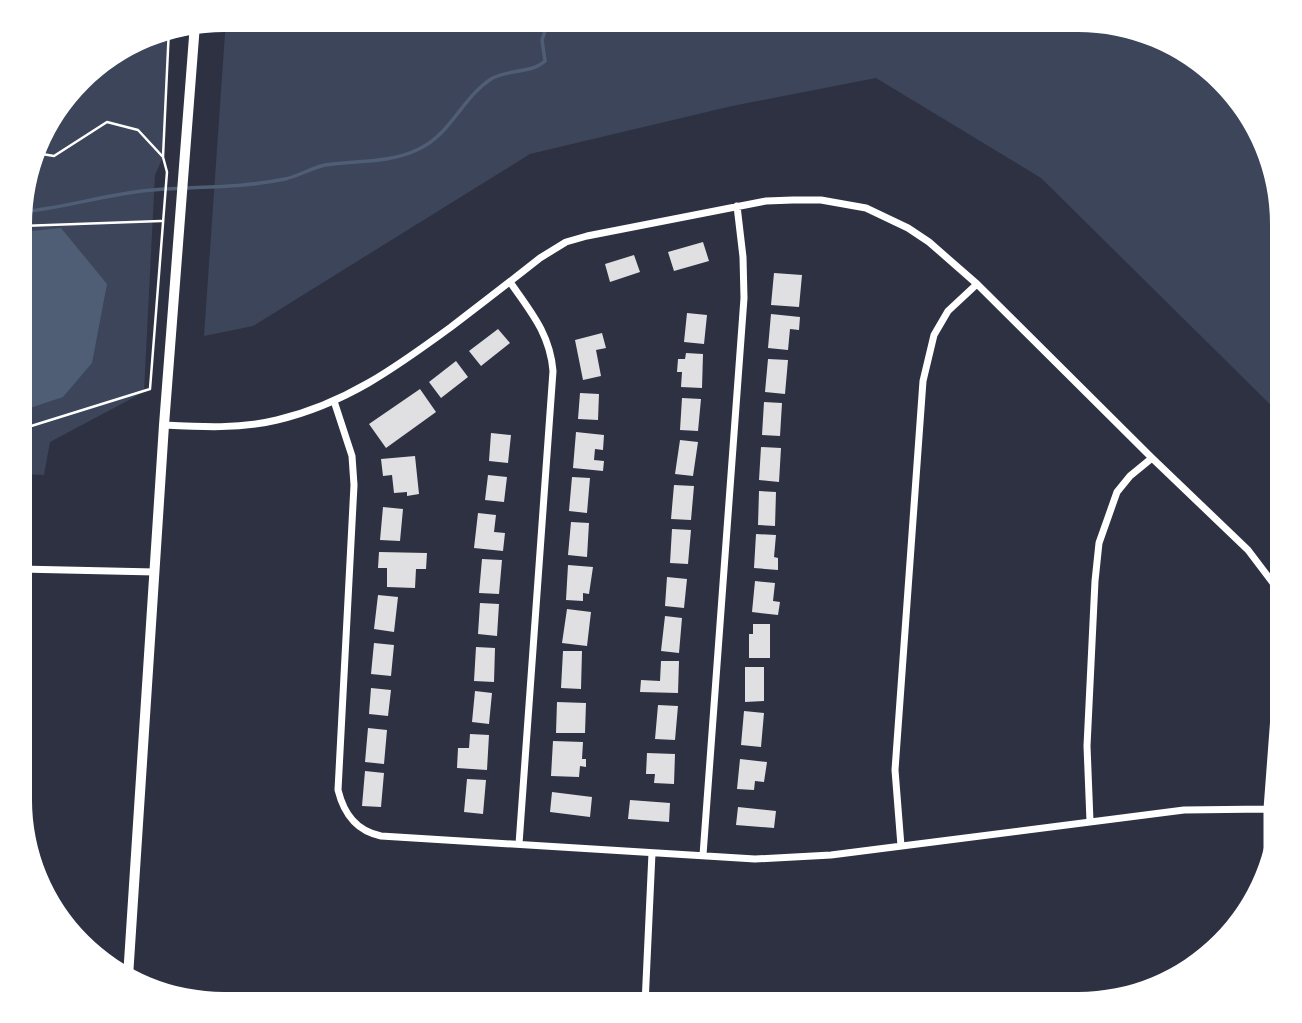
<svg xmlns="http://www.w3.org/2000/svg" width="1302" height="1023" font-family="'Alegreya Sans',sans-serif">
	<style>
		.green { fill: #3c4559 }
		.water { fill: #4f5d75 }
		.lines { fill: none; stroke-linecap: round; stroke-linejoin: round }
		.stream { stroke: #4f5d75; stroke-width: 3.5 }
		.building { fill: #e0e0e3 }
		.path { stroke: #fff; stroke-width: 2.5 }
		.minor { stroke: #fff; stroke-width: 7 }
		.primary { stroke: #fff; stroke-width: 10 }
	</style>
	<rect width="100%" height="100%" fill="#2d3142"/>
	<!-- green -->
	<path class="green" d="M226,19L1091,20L1156,35L1213,70L1262,134L1283,223V417L1041,178L876,78L732,106L530,154L253,326L204,336Z
		M169,28L163,157L155,175L144,392L50,442L44,475L20,474L21,196L46,122L89,70L157,30Z"/>
	<!-- water -->
	<path class="water" d="M61,228L107,284L92,363L63,397L21,411V232Z"/>
	<g class="lines">
		<!-- stream -->
		<path class="stream" d="M21,212C62,208 101,196 142,191C190,186 237,189 285,179C299,176 311,168 325,165C358,160 388,164 419,149C451,134 462,98 491,79C507,69 531,74 545,61L542,40L549,19"/>
	</g>
	<!-- building -->
	<path class="building" d="M703,242L709,261L674,271L668,252Z
		M634,255L640,272L610,282L605,264Z
		M774,273L802,275L799,307L771,305Z
		M687,313L707,315L704,344L684,342Z
		M771,314L800,317L799,330L790,329L788,350L768,348Z
		M498,329L510,343L481,366L469,351Z
		M602,333L606,348L596,350L601,376L583,380L575,340Z
		M686,353L703,354L702,388L681,387L682,372H677L678,359H685Z
		M768,359L788,360L785,394L765,392Z
		M456,361L468,377L441,398L429,382Z
		M420,389L436,412L386,448L369,424Z
		M580,393L599,394L598,420L578,419Z
		M682,398L701,399L698,431L680,430Z
		M764,402L782,403L780,436L762,435Z
		M576,432L604,435L603,450L595,449L594,460L604,461L603,471L573,468Z
		M491,433L511,435L508,463L489,461Z
		M680,440L698,442L693,476L675,474Z
		M761,447L781,448L779,482L759,480Z
		M415,456L419,494L407,496V492L394,493L392,475L383,476L381,459Z
		M488,475L507,477L504,502L485,500Z
		M572,477L590,478L587,513L569,511Z
		M674,485L694,486L691,520L671,519Z
		M759,491L776,492L775,526L758,525Z
		M383,507L403,509L400,541L380,540Z
		M478,513L496,515L494,532L505,533L503,551L474,548Z
		M571,522L589,523L587,557L568,555Z
		M672,529L691,530L688,564L670,563Z
		M756,534L776,535L774,557L778,558V570L754,568Z
		M379,552L427,553L426,569H416L415,588L387,587V568H378Z
		M482,559L502,560L499,594L479,593Z
		M568,565L593,567L589,594L583,593V601L566,600Z
		M667,577L687,579L684,608L665,606Z
		M755,581L775,583L773,601L780,602L778,615L752,612Z
		M378,595L398,597L394,632L374,629Z
		M480,603L499,604L497,636L478,634Z
		M567,609L591,612L587,646L562,643Z
		M665,616L682,618L679,653L661,651Z
		M753,624H770V658H749V634H753Z
		M374,643L394,645L391,676L371,674Z
		M476,647L495,648L494,682L474,681Z
		M563,651H582L581,689L561,688Z
		M661,661H679L678,693L640,692L641,680L660,681Z
		M745,667H764V701L745,702Z
		M371,688L391,690L388,716L369,714Z
		M475,691L492,693L489,724L472,722Z
		M557,702L586,703L585,733H556Z
		M658,705L678,706L675,740L655,739Z
		M744,711L764,713L761,747L741,745Z
		M368,728L387,730L384,764L365,762Z
		M470,734L489,735L487,770L457,768L458,748H469Z
		M553,741L583,742L582,759H586V767L580,766L579,777L551,776Z
		M647,753L675,754L674,784L654,783L655,774H646Z
		M740,759L767,762L764,782L755,781L754,790L737,789Z
		M365,771L384,773L381,807L362,806Z
		M467,779L486,780L483,814L464,812Z
		M552,792L592,797L590,817L550,812Z
		M630,800L670,803L669,822L628,819Z
		M738,807L776,811L774,828L736,825Z"/>
	<g class="lines">
		<!-- path -->
		<path class="path" d="M36,153L54,156L107,122L138,130L163,157
			M21,226L161,221
			M21,427H28L150,389L167,172L163,157L169,28"/>
		<!-- minor -->
		<path class="minor" d="M510,282C531,312 550,334 553,371L519,844
			M334,401L352,456L354,485L338,790C344,814 356,831 381,836L755,859L831,855L1184,810L1267,809
			M164,425C202,427 240,429 277,420C345,404 395,368 451,327C481,304 511,281 540,258L566,242L587,236L766,201L793,200H821L866,208L908,228L929,242L977,284L1152,458L1248,550L1273,583L1280,602L1281,623L1267,809V879
			M20,569L155,572
			M1090,821L1087,746L1095,581L1099,543L1117,492L1130,476L1152,458
			M901,846L895,770L923,381L934,335L948,311L977,284
			M703,855L744,298L743,257L737,206
			M645,1004L652,853"/>
		<!-- primary -->
		<path class="primary" d="M128,977L164,425L195,24"/>
	</g>
	<!-- crop -->
	<path d="M0 0H1302V1023H0ZM224 32H1078A192 192 0 0 1 1270 224V800A192 192 0 0 1 1078 992H224A192 192 0 0 1 32 800V224A192 192 0 0 1 224 32Z" fill="#fff" fill-rule="evenodd"/>
</svg>
